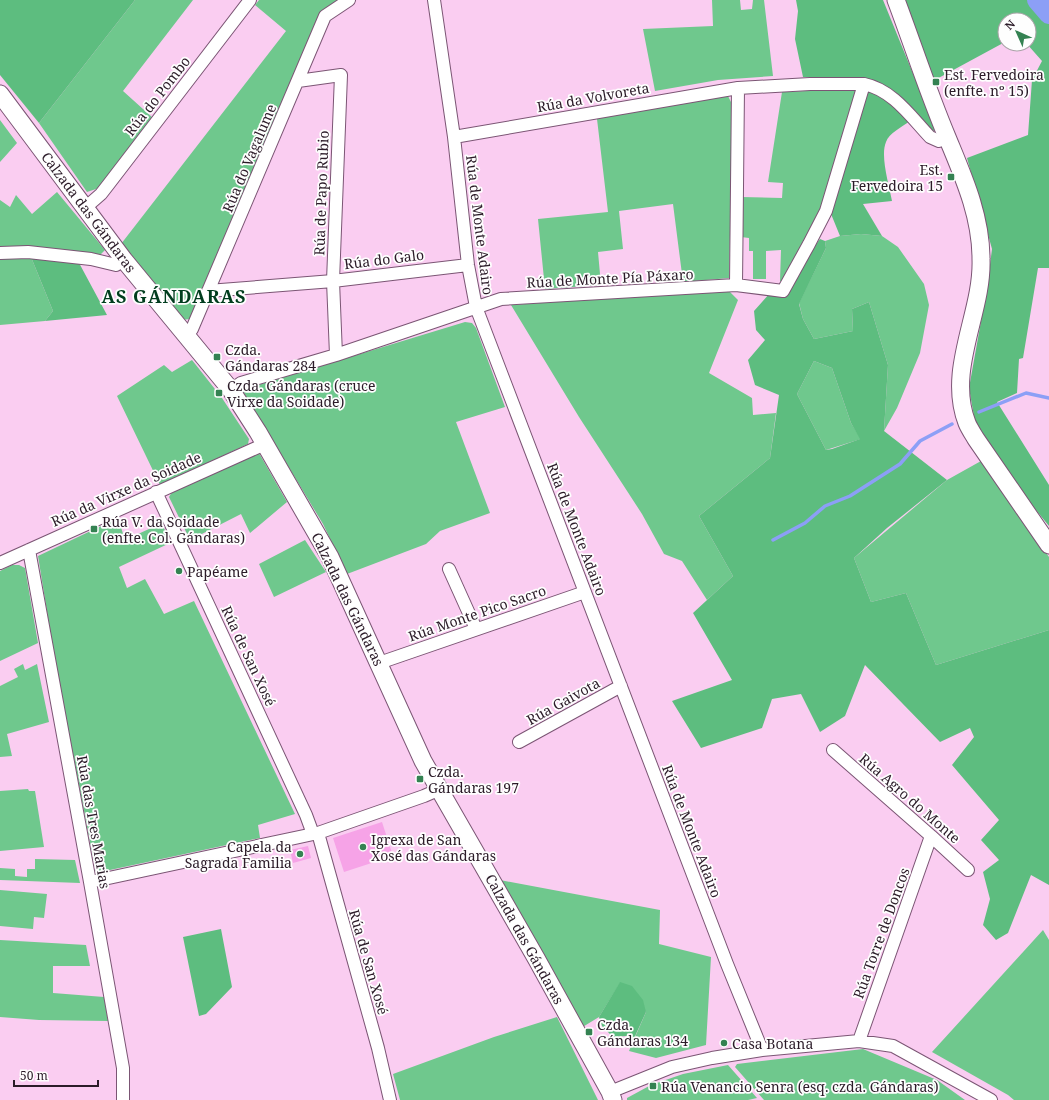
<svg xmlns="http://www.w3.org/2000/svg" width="1049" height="1100" font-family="'Noto Serif',serif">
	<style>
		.green { fill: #6fc88d }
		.forest { fill: #5dbd7f; fill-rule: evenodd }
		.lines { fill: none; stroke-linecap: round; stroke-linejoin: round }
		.stream { stroke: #8c9ff6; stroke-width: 3.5 }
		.river { stroke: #8c9ff6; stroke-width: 20 }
		.building { fill: #f6a3e7 }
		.street-casing { stroke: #7b5574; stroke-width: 14 }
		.secondary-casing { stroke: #7b5574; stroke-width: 19 }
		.street { stroke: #fff; stroke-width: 12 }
		.secondary { stroke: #fff; stroke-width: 17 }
		.poi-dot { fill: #348252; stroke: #fefefe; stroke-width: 1.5 }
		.labels { text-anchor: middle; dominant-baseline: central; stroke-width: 3.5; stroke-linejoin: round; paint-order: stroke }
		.poi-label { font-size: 14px; fill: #2b1b28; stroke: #fefefe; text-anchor: start }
		.street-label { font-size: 14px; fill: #2b1b28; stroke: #fefefe }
		.district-label { font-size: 18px; font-weight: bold; letter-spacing: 1px; fill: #013d1e; stroke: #fefefe }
	</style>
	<rect width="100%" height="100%" fill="#facdf1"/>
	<!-- green -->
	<path class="green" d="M135,0H193L123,91L153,118L99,188L87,192L39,123Z
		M259,0H341L321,16L279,110L212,276L194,316L190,319L182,320L121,244L286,31L255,5Z
		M712,0H740L741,10L752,9L753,0H764L773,76L718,80L655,91L643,29L713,26Z
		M857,89L820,218L786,281H780L781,250L766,251V279H753V251H749V238L741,237V197L782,198L783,183L768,182L782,92Z
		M720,93L728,96L733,106L729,278L683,282L673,204L619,211L623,249L598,252L601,285L545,289L538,219L608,212L597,119L624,111Z
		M0,120L17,143L0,162Z
		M57,192L105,250L99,256L0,249V200L10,207L16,195L32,214Z
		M861,234L882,236L898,247L924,284L929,305L920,353L897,408L884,431L888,365L869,302L852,309L853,331L814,339L803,319L799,303L826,248L825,241L840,236Z
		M0,257H31L53,311L45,321L0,325Z
		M728,290L738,300L709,373L752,398L753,415L776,413L770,458L699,516L733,576L707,600L682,561L664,554L642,514L579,417L511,305Z
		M465,322L472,323L476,328L505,407L456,422L490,513L440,531L426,544L347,574L323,524L242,390Z
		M192,360L222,398L249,439L248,444L160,485L117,396L164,365L172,372Z
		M814,361L832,368L851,423L861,439L826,450L797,394Z
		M259,453L287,502L250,533L241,514L190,540L169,497L172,492Z
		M981,461L1049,557V630L936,665L906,593L871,602L854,558L947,480Z
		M118,518L125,540L162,523L170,543L119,567L127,588L145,579L164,614L194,601L295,814L258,825L260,838L96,873L55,661L38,556Z
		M305,540L326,572L274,597L259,564Z
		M12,565H19L25,568L38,643L0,661V571Z
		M23,664L25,670L37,664L49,722L7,734L12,756L0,757V686L18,677L14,669Z
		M28,789L29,791H35L44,847L0,851V791Z
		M35,859L75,860L80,883L0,880V868L15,869V876L27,877V869H35Z
		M500,880L660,910L659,944L711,957L706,1045L656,1058L629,1051L646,1012L620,983L599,1017L581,1028Z
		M0,890L47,894L44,918L34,917L33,929L0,926Z
		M1043,930L1049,940V1100H1014L1008,1095L932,1052Z
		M0,940L86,945L90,966H53V993L104,997L108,1021L39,1020L0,1017Z
		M557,1017L598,1100H400L393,1074L494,1037Z
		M863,1049L937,1080L965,1100H764L735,1067L737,1064Z
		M728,1065L757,1098L748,1100H627V1098L651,1085L683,1074Z"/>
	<!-- forest -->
	<path class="forest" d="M0,0H135L39,123L0,75Z
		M796,0H883L936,130L929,132L896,97L880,83L839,77H803L795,39L798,11Z
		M904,0H1049V268H1038L1023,358L1019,359L1017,393L997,402L1049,485V526L1031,504L975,422L969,388L987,288L992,249L967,158L1028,135L1032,80L1042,61L1027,44H1029V20H1005V42L933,81Z
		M866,90L886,98L910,121C902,127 889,133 886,142C880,156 889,185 892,201L863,204L882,236L861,234L840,236L829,209Z
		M820,239L825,241L826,248L799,304L803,319L814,339L853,331L852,309L869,302L888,365L884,431L947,480L887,528L854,558L871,602L906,593L936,665L1049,630V885L1031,875L1008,933L996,940L983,925L990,899L983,872L999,860L981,840L999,820L952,765L974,737L970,728L940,742L865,665L845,716L820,732L801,694L772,699L762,728L701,748L672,701L732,680L693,613L733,576L699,516L770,458L779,395L755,385L748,360L765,340L756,330L754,311L770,293H783L800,265ZM814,361L832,368L851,423L860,439L832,449L826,450L797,394Z
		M31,257L78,261L107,315L45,321L53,311Z
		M221,929L232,987L206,1014L199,1016L183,937Z
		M620,982L632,986L643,1000L646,1012L632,1043L627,1036L613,1037L602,1026L599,1017Z"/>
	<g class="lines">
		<!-- stream -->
		<path class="stream" d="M979,412L1026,393L1049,398
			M773,540L805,523L825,506L850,496L900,464L920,441L952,424"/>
		<!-- river -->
		<path class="river" d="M1037,0L1049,14"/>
	</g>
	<!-- building -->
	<path class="building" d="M382,822L393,856L344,872L333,838Z
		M308,846L311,858L293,863L290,850Z"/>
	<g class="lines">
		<!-- street casing -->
		<g class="street-casing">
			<path id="street" d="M434,0L454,137L468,265L476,307L727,964L762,1050
				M298,81L341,75L333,281L336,355
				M454,137L738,88L810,84H864C893,90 911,117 930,137L939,141L947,137
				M85,208L101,194L108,185L250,0
				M0,253L28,252L91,259L116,265L124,260
				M736,285L738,88
				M208,291L333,281L468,265
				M187,336L192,329L325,16L349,0
				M231,390L241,383L336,355L501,299L736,285L783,291L809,244L826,211L864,84
				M156,492L306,815L313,834
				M29,550L90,882L123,1068V1100
				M0,563L265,444
				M449,569L476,629
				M379,663L585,592
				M519,742L621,686
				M833,750L931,836L968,870
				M318,833L378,1048L390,1100
				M90,882L318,833L424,796L440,789
				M859,1041L931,836
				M610,1092L672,1067L712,1058L762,1050L859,1041L893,1046L991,1100"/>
		</g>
		<!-- secondary casing -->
		<g class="secondary-casing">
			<path id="secondary" d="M896,0C913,45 928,92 947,137C963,176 981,215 981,259C983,313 946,369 967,423C969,428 973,434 976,439L1049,545
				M0,94L124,260L231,390L258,432L330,557L423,761L536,958L610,1092L613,1100"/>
		</g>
		<!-- street -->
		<use href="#street" class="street"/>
		<!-- secondary -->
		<use href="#secondary" class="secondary"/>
	</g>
	<!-- markers -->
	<g class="poi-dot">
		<rect x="932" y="78" width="8" height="8" rx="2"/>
		<rect x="947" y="173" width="8" height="8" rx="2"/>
		<rect x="213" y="353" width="8" height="8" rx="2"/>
		<rect x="215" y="389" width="8" height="8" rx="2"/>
		<rect x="90" y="525" width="8" height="8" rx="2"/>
		<circle cx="179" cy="571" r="4"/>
		<rect x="416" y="775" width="8" height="8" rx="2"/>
		<circle cx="363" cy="847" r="4"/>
		<circle cx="300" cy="854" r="4"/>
		<rect x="585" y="1028" width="8" height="8" rx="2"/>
		<circle cx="724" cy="1043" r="4"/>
		<rect x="649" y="1082" width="8" height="8" rx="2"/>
	</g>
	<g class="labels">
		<!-- poi labels -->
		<g class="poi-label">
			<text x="944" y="74">Est. Fervedoira<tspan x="944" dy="16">(enfte. nº 15)</tspan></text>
			<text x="943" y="169" text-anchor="end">Est.<tspan x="943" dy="16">Fervedoira 15</tspan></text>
			<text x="225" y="349">Czda.<tspan x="225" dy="16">Gándaras 284</tspan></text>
			<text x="227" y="385">Czda. Gándaras (cruce<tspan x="227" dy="16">Virxe da Soidade)</tspan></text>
			<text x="102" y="521">Rúa V. da Soidade<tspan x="102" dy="16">(enfte. Col. Gándaras)</tspan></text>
			<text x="187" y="571">Papéame</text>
			<text x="428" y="771">Czda.<tspan x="428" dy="16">Gándaras 197</tspan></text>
			<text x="371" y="839">Igrexa de San<tspan x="371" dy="16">Xosé das Gándaras</tspan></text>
			<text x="292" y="846" text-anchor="end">Capela da<tspan x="292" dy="16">Sagrada Familia</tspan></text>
			<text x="597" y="1024">Czda.<tspan x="597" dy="16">Gándaras 134</tspan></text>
			<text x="732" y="1043">Casa Botana</text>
			<text x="661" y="1086">Rúa Venancio Senra (esq. czda. Gándaras)</text>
		</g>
		<!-- street labels -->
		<g class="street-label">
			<text transform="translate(157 96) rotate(-52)">Rúa do Pombo</text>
			<text transform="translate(593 97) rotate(-10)">Rúa da Volvoreta</text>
			<text transform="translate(249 158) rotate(-67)">Rúa do Vagalume</text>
			<text transform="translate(321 193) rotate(-88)">Rúa de Papo Rubio</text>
			<text transform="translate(89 212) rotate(53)">Calzada das Gándaras</text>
			<text transform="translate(480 225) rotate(83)">Rúa de Monte Adairo</text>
			<text transform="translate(384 259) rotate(-7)">Rúa do Galo</text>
			<text transform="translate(610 278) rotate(-3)">Rúa de Monte Pía Páxaro</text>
			<text transform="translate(126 489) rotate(-24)">Rúa da Virxe da Soidade</text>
			<text transform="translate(577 529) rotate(69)">Rúa de Monte Adairo</text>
			<text transform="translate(348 599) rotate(64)">Calzada das Gándaras</text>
			<text transform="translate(477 613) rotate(-19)">Rúa Monte Pico Sacro</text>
			<text transform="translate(249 656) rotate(65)">Rúa de San Xosé</text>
			<text transform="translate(563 701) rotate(-29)">Rúa Gaivota</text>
			<text transform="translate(910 798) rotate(41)">Rúa Agro do Monte</text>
			<text transform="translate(94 822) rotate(80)">Rúa das Tres Marias</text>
			<text transform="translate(692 831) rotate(69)">Rúa de Monte Adairo</text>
			<text transform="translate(881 933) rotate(-70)">Rúa Torre de Doncos</text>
			<text transform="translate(525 939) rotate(61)">Calzada das Gándaras</text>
			<text transform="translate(369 962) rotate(74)">Rúa de San Xosé</text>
		</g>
		<!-- district labels -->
		<g class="district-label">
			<text x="174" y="296">AS GÁNDARAS</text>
		</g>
	</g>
	<!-- north arrow -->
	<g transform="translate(1017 32) rotate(315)"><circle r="19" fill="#fefefe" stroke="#aaa3a8"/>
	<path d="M0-3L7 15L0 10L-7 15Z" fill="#348252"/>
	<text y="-6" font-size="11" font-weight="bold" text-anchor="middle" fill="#2b1b28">N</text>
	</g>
	<!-- scale -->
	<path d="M14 1080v6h84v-6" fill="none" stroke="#2b1b28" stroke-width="2"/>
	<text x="20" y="1080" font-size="12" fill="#2b1b28" stroke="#fefefe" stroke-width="3" paint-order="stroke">50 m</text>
</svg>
